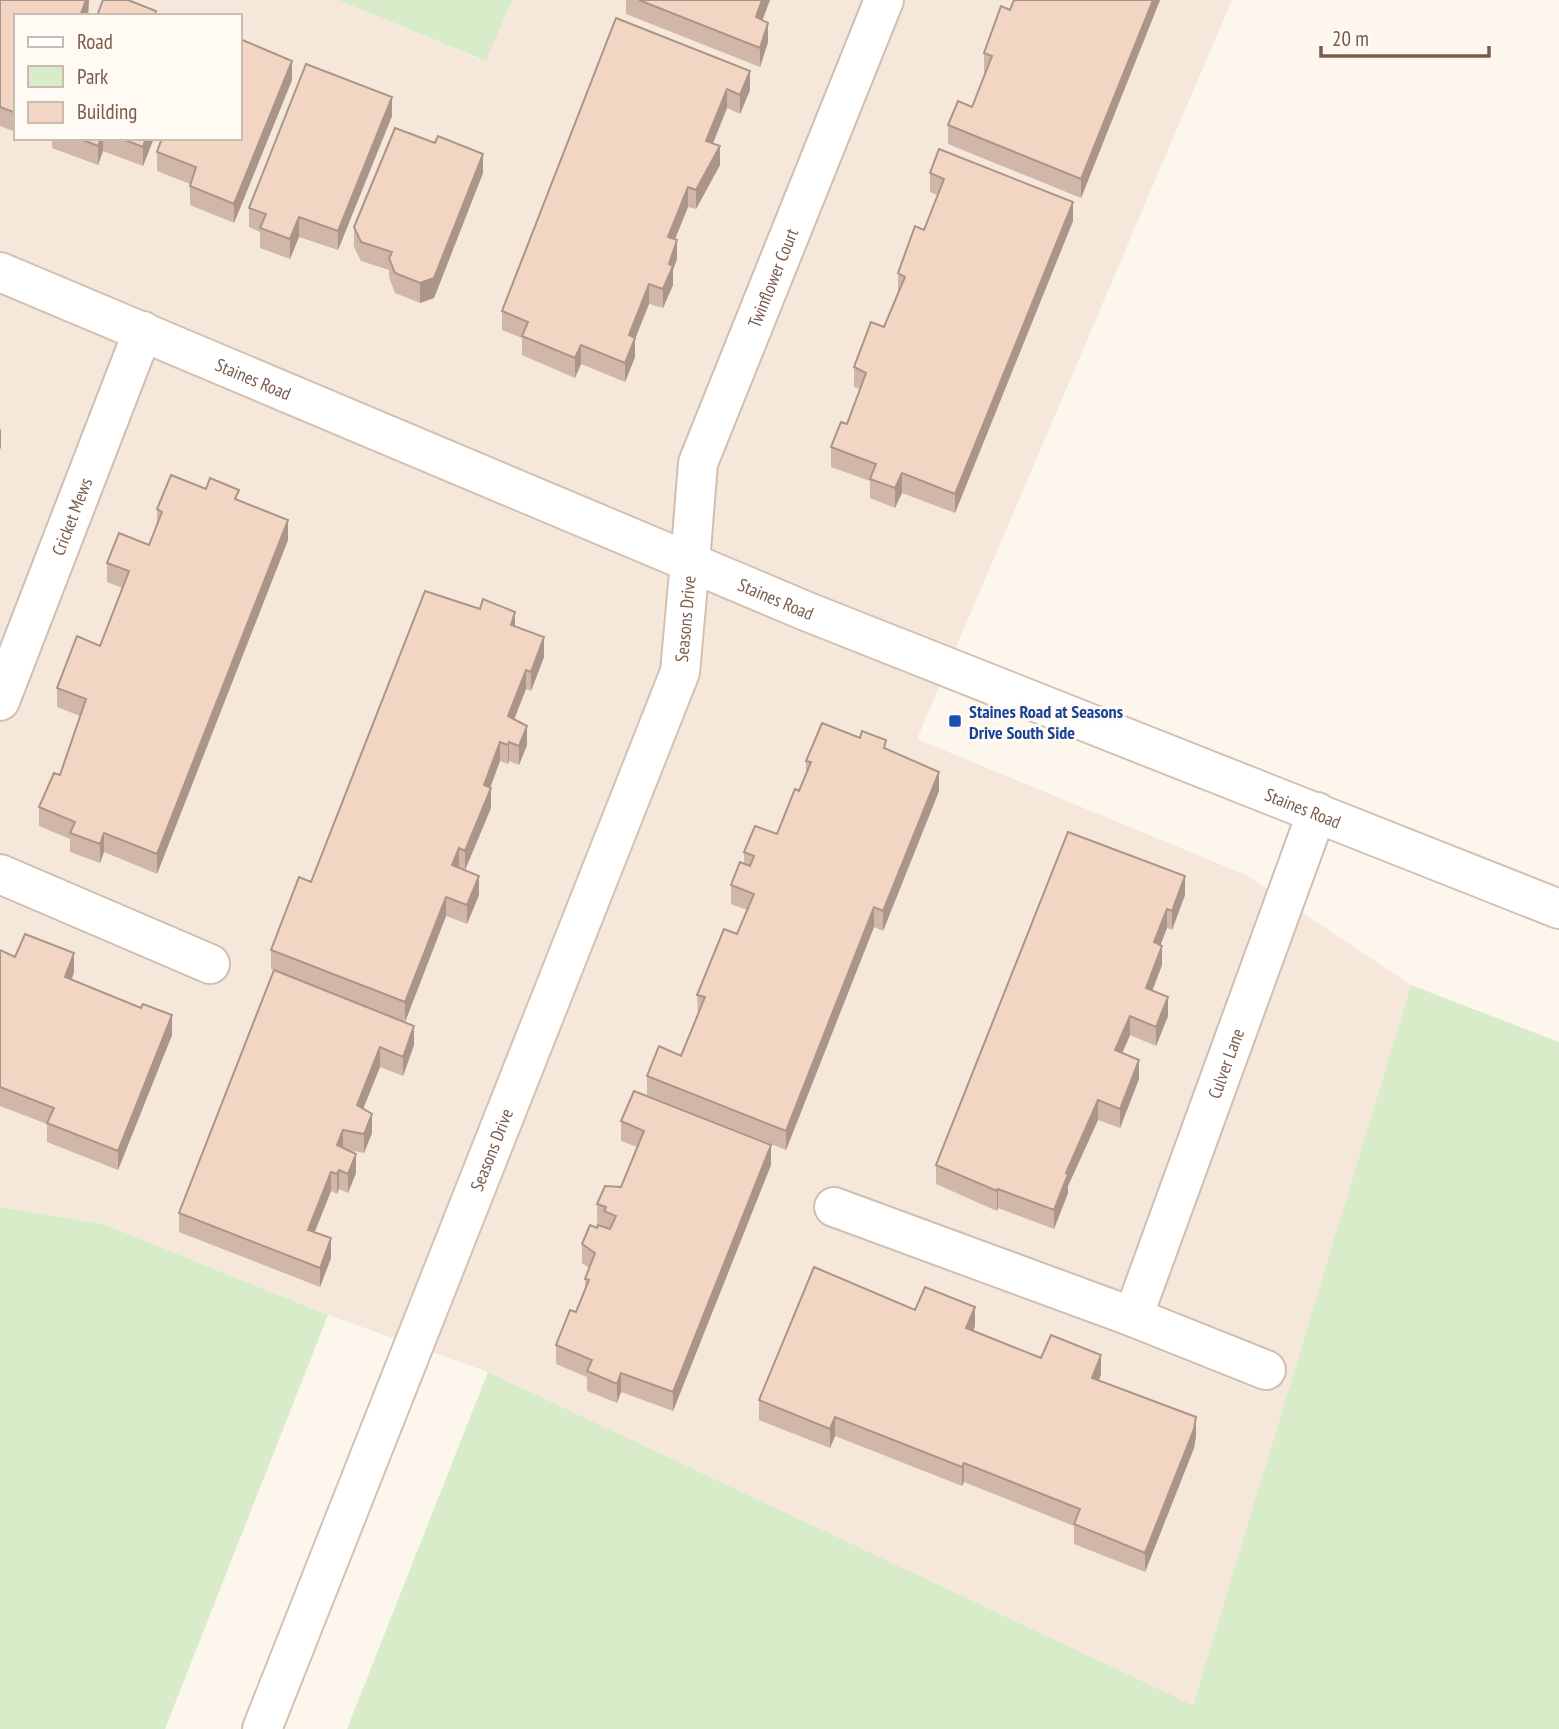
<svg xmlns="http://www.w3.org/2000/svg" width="1559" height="1729" font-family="'PT Sans Narrow',sans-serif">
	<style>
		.residential { fill: #f5e8da; fill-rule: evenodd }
		.green { fill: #d8ecc9 }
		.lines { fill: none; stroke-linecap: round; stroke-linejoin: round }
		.street-casing { stroke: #d1beb0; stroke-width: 42 }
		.secondary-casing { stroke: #d6c0b0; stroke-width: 42 }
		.street { stroke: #fff; stroke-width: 38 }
		.secondary { stroke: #fff; stroke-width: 38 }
		.wall { fill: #d1b7a8 }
		.shaded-wall { fill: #aa9588 }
		.building { fill: #f3d5c3; stroke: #aa9588; stroke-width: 2 }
		.transit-dot { fill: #1a4fb4; stroke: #fffaf3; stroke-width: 2.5 }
		.labels { text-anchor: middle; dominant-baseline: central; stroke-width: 6; stroke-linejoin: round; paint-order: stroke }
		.street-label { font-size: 18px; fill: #7a5c4d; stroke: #fffaf3 }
		.transit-label { font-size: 18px; font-weight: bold; fill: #164399; stroke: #fffaf3; text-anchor: start }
	</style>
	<rect width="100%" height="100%" fill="#fdf6ec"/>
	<!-- residential -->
	<path class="residential" d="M0,0H338L485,61L512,0H1232L917,739L1246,875L1411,985L1193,1705L488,1372L328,1315L103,1224L0,1207ZM16,16H240V138H16Z"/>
	<!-- green -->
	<path class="green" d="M338,0H512L486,61Z
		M1411,985L1559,1042V1729H347L488,1372L1193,1705Z
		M0,1207L103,1224L328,1315L165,1729H0Z"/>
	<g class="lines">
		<!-- street casing -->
		<g class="street-casing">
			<g id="street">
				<path id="s1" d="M690,562L698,463L884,0"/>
				<path id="s2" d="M0,701L143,331"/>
				<path d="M0,874L210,964"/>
				<path d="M834,1207L1133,1317L1266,1370"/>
				<path id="s3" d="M1133,1317L1317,812"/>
			</g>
		</g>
		<!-- secondary casing -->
		<g class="secondary-casing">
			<g id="secondary">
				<path id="s4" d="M0,272L808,612L1559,909"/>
				<path id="s5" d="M262,1729L680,672L690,562"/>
			</g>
		</g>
		<!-- street -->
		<use href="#street" class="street"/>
		<!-- secondary -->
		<use href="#secondary" class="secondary"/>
	</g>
	<!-- wall -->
	<path class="wall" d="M0,0H89L88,16H16V132L0,126Z
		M626,0H770L762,20L768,42L760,67L626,14Z
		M1160,0L1081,198L948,144V125L972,107L986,73L984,72V53L1010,10Z
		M616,18L750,90L740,114L727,108L713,144L720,165L696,209L688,207L675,239L677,259L673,270V285L663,308L649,304L635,339V357L625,382L581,364L575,378L522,355V338L502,330V311Z
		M292,80L234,223L190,205V184L157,171V152Z
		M392,116L338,250L299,237L290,259L260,248V232L249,227V208Z
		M52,138H154L143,166L103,151L98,165L52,148Z
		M483,173L434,298L420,303L395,293L389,277V270L361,261L354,247V227Z
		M930,173L1073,221L955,513L902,493L895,508L870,498V481L831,467V447L847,424L860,389L854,387V367L884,327L899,293L898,292V273L924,230L937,195L930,192Z
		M206,489L239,500L288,540L157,874L104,852L100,863L70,852V839L39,826V807L60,775L80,716L57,707V688L100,646L123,588L107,582V563L149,545L157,525V509Z
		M515,626L544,657L531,691L526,689L514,719L527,745L519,765L509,761L508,764L500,761L490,788L491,808L465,870L459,868L479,895L467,924L446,916L405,1022L271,969V950L311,882Z
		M860,738L886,749L939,791L883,931L874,927L786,1150L647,1095V1076L681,1056L698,1014L697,995L737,934L747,910L731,904V885L744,864V852L777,834L799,791L806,774V761Z
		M1068,832L1185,895L1172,930L1167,928L1160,945L1162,965L1152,991L1168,1016L1156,1046L1130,1035L1122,1053L1139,1079L1120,1128L1098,1120L1068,1186V1193L1054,1229L998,1208L997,1211L936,1184V1165Z
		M0,950L15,957L74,972L72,980L172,1035L118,1170L47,1142V1124L0,1106Z
		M274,970L414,1045L403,1076L380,1067L363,1109L372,1133L364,1153L348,1150L356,1173L348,1193L339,1189L337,1194L331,1191L314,1232L331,1258L320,1287L179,1232V1213Z
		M621,1121L771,1165L673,1411L621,1392L617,1403L587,1391V1377L556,1364V1345L576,1312L585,1289V1279L589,1268L582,1263V1244L597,1228L604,1227L597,1223V1204L621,1187L637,1147L621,1141Z
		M915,1310L975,1326L973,1331L1041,1358L1101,1374L1099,1381L1196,1436L1194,1448L1145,1572L1074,1544V1526L964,1482L962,1486L835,1436L830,1448L759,1420V1400Z"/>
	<!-- shaded-wall -->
	<path class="shaded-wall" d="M86,0H89L88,16H80Z
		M762,0H770L756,37V17Z
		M1153,0H1160L1081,198V179Z
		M768,23V42L760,67V48Z
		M292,61V80L234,223V204Z
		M750,71V90L740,114V95Z
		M727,89V108L706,160V141Z
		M392,97V116L338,250V231Z
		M101,138H103V151L98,165V146Z
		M146,138H154L143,166V147Z
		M720,146V165L696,209V190Z
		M483,154V173L434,298L420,303V283Z
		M688,187V207L668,256V237Z
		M1073,202V221L955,513V494Z
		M299,217V237L290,259V239Z
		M677,240V259L673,270V285L663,308V289L669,264Z
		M649,284V304L635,339V357L625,382V363L629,335Z
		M581,345V364L575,378V358Z
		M1,428V447L0,450V431Z
		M902,473V493L895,508V488Z
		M288,520V540L157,874V854Z
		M515,612V631L511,625Z
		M544,637V657L531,691V672Z
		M526,670V689L508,735V716Z
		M527,726V745L519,765V746Z
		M500,742V761L484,804V785Z
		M509,742V761L508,764V745Z
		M939,772V791L883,931V911Z
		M491,788V808L465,870V851Z
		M104,833V852L100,863V844Z
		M459,848V867L452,884V865Z
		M479,876V895L467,924V905Z
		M1185,876V895L1172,930V911Z
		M446,897V916L405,1022V1002Z
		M874,907V927L786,1150V1131Z
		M1167,909V928L1154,962V942Z
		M1162,946V965L1146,1007V988Z
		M74,953V972L65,997V977Z
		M1168,997V1016L1156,1046V1027Z
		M172,1015V1035L118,1170V1151Z
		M1130,1016V1035L1115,1070V1050Z
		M414,1026V1045L403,1076V1057Z
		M380,1047V1067L357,1124V1105Z
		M1139,1060V1079L1120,1128V1109Z
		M1098,1100V1120L1068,1186V1193L1054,1229V1210L1066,1173Z
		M372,1114V1133L364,1153V1134Z
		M343,1130V1149L337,1145Z
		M771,1145V1165L673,1411V1392Z
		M356,1154V1173L348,1193V1174Z
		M339,1170V1189L337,1194V1174Z
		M331,1172V1191L308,1249V1230Z
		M998,1189V1208L997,1211V1191Z
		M331,1238V1258L320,1287V1268Z
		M975,1307V1326L966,1347V1328Z
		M1101,1355V1374L1092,1398V1378Z
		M621,1373V1392L617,1403V1384Z
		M835,1417V1436L830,1448V1429Z
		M1196,1417V1436L1194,1448L1145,1572V1553Z
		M964,1463V1482L962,1486V1467Z"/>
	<!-- building -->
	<path class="building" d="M0,0H86L80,16H16V113L0,107Z
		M103,0H128L156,11L155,16H97Z
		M639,0H762L756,17L768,23L760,48Z
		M1014,0H1153L1081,179L948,125L958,101L972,107L992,56L984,53L1001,6L1010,10Z
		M616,18L750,71L740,95L727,89L706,141L720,146L696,190L688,187L668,237L677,240L669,264L673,266L663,289L649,284L629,335L635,338L625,363L581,345L575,358L522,336L528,322L502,311Z
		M240,39L292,61L234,204L190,186L196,167L157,152L162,138H240Z
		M306,64L392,97L338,231L299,217L290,239L260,228L266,214L249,208Z
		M395,128L435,143L438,136L483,154L434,278L420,283L395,273L389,258L392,252L361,242L354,227Z
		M78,138H101L98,146Z
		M120,138H146L143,147Z
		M939,149L1073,202L955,494L902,473L895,488L870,479L876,464L831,447L841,422L847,424L866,373L854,367L871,322L884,327L905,277L898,273L915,226L924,230L944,179L930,173Z
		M171,475L206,489L210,478L239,490L235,499L288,520L157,854L104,833L100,844L70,833L75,822L39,807L54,773L60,775L86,699L57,688L77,636L100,646L129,571L107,563L119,533L149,545L162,512L157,509Z
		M425,591L480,609L483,599L515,612L511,625L544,637L531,672L526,670L508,716L527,726L519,746L509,742L508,745L500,742L484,785L491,788L465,851L459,848L452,865L479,876L467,905L446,897L405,1002L271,950L299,877L311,882Z
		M822,723L860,738L862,731L886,740L884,748L939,772L883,911L874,907L786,1131L647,1076L659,1046L681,1056L705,997L697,995L724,929L737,934L754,894L731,885L740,862L750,866L754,856L744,852L755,826L777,834L795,789L799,791L811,762L806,761Z
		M1068,832L1185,876L1172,911L1167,909L1154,942L1162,946L1146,988L1168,997L1156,1027L1130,1016L1115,1050L1139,1060L1120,1109L1098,1100L1066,1173L1068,1174L1054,1210L998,1189L997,1191L936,1165Z
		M25,934L74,953L65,977L141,1008L143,1004L172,1015L118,1151L47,1123L54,1108L0,1087V950L15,957Z
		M274,970L414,1026L403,1057L380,1047L357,1105L372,1114L364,1134L343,1130L337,1145L356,1154L348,1174L339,1170L337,1174L331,1172L308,1230L331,1238L320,1268L179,1213Z
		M634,1091L771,1145L673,1392L621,1373L617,1384L587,1371L592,1360L556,1345L570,1310L576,1312L589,1280L585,1279L595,1253L582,1244L590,1225L597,1228L598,1225L610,1229L616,1216L604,1211L606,1207L597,1204L605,1186L621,1187L644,1131L621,1121Z
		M814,1267L915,1310L925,1287L975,1307L966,1328L1041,1358L1051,1335L1101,1355L1092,1378L1196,1417L1194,1429L1145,1553L1074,1524L1080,1509L964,1463L962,1467L835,1417L830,1429L759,1400Z"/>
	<!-- markers -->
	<rect class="transit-dot" x="948" y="714" width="14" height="14" rx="3.5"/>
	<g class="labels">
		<!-- street labels -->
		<g class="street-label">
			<text stroke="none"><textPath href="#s1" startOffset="299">Twinflower Court</textPath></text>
			<text stroke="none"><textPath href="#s4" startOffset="275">Staines Road</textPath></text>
			<text stroke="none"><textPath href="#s2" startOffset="198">Cricket Mews</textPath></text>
			<text stroke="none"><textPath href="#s4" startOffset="842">Staines Road</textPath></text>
			<text stroke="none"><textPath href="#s5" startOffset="1190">Seasons Drive</textPath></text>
			<text stroke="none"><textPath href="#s4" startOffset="1409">Staines Road</textPath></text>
			<text stroke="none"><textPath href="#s3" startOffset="270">Culver Lane</textPath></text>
			<text stroke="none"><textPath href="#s5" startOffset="623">Seasons Drive</textPath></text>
		</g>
		<!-- transit labels -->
		<g class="transit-label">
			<text x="969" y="711">Staines Road at Seasons<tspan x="969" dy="21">Drive South Side</tspan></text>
		</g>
	</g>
	<!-- legend -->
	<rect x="14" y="14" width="228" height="126" fill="#fffaf3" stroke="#cabbb1" stroke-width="2"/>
	<rect x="28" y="37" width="35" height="10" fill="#ffffff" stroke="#cabbb1" stroke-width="2"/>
	<text x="77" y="49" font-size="21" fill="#7a5c4d">Road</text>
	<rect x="28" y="66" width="35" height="21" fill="#d8ecc9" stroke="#cabbb1" stroke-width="2"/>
	<text x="77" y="84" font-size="21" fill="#7a5c4d">Park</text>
	<rect x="28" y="102" width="35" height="21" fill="#f3d5c3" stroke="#cabbb1" stroke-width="2"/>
	<text x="77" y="119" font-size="21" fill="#7a5c4d">Building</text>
	<!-- scale -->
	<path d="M1321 46v10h168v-10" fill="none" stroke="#7a5c4d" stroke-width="3.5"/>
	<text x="1332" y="46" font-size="21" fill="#7a5c4d" stroke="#fffaf3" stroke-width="5" paint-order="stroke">20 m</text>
</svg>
